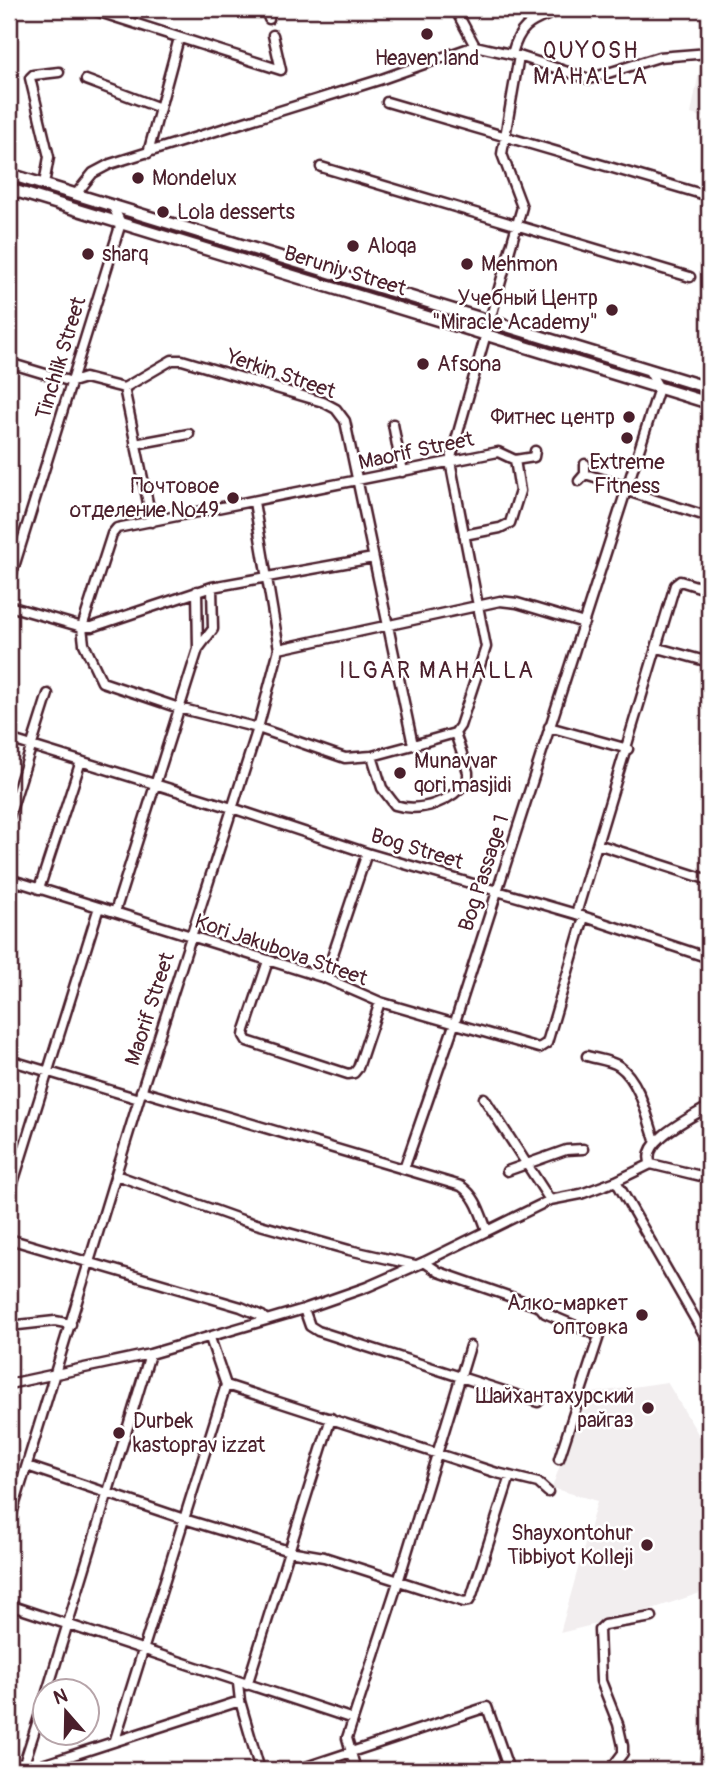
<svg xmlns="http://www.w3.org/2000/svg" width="718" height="1779" font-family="Pangolin,sans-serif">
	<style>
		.built { fill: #f2eeef }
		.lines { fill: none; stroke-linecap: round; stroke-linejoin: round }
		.minor-casing { stroke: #4a1f2b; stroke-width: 13 }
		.major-casing { stroke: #4a1f2b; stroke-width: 15 }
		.minor { stroke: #fff; stroke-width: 8 }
		.major { stroke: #fff; stroke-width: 10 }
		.poi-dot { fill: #4a1f2b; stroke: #fff; stroke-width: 2.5 }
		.labels { text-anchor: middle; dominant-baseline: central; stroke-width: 5; stroke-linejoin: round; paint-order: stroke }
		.poi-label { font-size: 21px; fill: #4a1f2b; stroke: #fff; text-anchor: start }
		.street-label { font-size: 21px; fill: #4a1f2b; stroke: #fff }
		.neighbourhood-label { font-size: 23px; letter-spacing: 2px; fill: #4a1f2b; stroke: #fff }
	</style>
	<rect width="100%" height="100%" fill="#fff"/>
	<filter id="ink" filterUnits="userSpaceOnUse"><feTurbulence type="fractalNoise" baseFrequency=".0143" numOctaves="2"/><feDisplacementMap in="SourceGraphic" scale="14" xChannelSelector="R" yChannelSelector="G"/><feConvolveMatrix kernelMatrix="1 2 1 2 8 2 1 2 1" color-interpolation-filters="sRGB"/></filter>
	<g filter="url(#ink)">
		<!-- built -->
		<path class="built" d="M709,65V119L691,114L700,67Z
			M667,1382L709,1452V1590L637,1614L560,1633L597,1501L552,1488L585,1394Z"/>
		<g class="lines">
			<!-- minor casing -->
			<g class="minor-casing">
				<path id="minor" d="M90,9L281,70L273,35
					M266,9L269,19
					M455,9L475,46
					M512,54C521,21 533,22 562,9
					M86,80L160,108
					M387,102L705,195
					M148,153L179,38
					M321,167L690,277
					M44,184L49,157L30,78L33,75L59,72
					M76,194L93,173L110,164L379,80L475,46L519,56L589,79L659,57L709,53
					M9,363L72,382L85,378L124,388L172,360H182L323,402L336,409L345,421L413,745
					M124,388L152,522
					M393,424L402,472
					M135,444L189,434
					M515,460L534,457L535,451
					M585,474L628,487
					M579,481L585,474V464
					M627,491L709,517
					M464,535L500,528L510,523L520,491L515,460L498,452L117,528L112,534L82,627L84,644L102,682L179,708L258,728L345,758L372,756L413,745L455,733L460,726L486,647L450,461L522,207L502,154L519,56
					M9,583L121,223L112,205
					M9,606L82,627H92L212,587L373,558
					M658,648L709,662
					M198,649L213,629L212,587
					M279,649L500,601L517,603L584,623
					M549,727L628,749
					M9,739L232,808L367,853L576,914L709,958
					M372,756L382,788L395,805C421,813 452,802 468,779V772L455,733
					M9,817L48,694
					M597,844L709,880
					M9,879L325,978L380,1002L539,1048L547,1043L584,917
					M39,889L81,761
					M9,901L15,881
					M115,912L198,649L197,591
					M576,914L675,585L680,581L709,590
					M268,961L245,1030L244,1036L247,1041L348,1074L354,1073L358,1068L380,1002
					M325,978L367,853
					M587,1056C596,1059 610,1060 619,1066C640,1081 647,1117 655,1140
					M9,1060L139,1099
					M141,1091L461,1186C477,1197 480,1213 487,1230
					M484,1098L550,1200
					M651,1164C639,1141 693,1117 709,1106
					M404,1169L455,1022L659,388L648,369
					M507,1171L566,1150L583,1149
					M116,1175L242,1220L349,1250L415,1265
					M616,1181L709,1343
					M9,1196L99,907
					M9,1239L241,1307L262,1316L266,1320
					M424,1262L439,1272L540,1307L545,1313L599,1336L559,1459
					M304,1309L310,1326L318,1331L538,1402
					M9,1326L55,1321L71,1324
					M210,1338L226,1385
					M9,1384L150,1354L304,1309L367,1287L424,1262L550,1200L581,1194L616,1181L651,1164L709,1178
					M226,1385L497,1473L538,1483L548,1492
					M27,1466L184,1519L289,1551L324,1557L464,1602L469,1601L472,1595L510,1476
					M9,1523L139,1099L258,728L279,649L254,502
					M9,1605L353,1719
					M238,1683L240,1701L260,1770
					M247,1685L331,1418
					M47,1692L150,1354
					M115,1740L226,1385
					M22,1770L46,1695
					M27,1770L240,1701
					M297,1770L487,1707L509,1770
					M356,1770L347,1738L398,1582L470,1346
					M610,1770L623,1753V1746L618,1724L601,1681L599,1630L604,1625L652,1617"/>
			</g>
			<!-- major casing -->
			<g class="major-casing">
				<path id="major" d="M9,174L709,388
					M9,189L709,403
					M706,1770L709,1735"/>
			</g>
			<!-- minor -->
			<use href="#minor" class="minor"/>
			<!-- major -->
			<use href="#major" class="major"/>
		</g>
	</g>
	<!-- markers -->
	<g class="poi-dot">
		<circle cx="427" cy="34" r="7"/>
		<circle cx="138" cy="178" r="7"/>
		<circle cx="163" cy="212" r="7"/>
		<circle cx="353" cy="246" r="7"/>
		<circle cx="88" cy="254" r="7"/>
		<circle cx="467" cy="264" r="7"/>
		<circle cx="612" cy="310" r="7"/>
		<circle cx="423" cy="364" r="7"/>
		<circle cx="629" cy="417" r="7"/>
		<circle cx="627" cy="438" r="7"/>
		<circle cx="233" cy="498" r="7"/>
		<circle cx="400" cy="773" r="7"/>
		<circle cx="642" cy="1315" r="7"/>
		<circle cx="648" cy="1408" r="7"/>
		<circle cx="119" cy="1433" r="7"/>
		<circle cx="647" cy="1545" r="7"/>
	</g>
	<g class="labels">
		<!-- poi labels -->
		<g class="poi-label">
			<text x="427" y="58" text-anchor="middle">Heaven land</text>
			<text x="152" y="178">Mondelux</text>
			<text x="177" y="212">Lola desserts</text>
			<text x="367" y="246">Aloqa</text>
			<text x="102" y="254">sharq</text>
			<text x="481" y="264">Mehmon</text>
			<text x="598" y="298" text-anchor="end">Учебный Центр<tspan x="598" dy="24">"Miracle Academy"</tspan></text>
			<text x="437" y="364">Afsona</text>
			<text x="615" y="417" text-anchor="end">Фитнес центр</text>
			<text x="627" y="462" text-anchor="middle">Extreme<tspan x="627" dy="24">Fitness</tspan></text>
			<text x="219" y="486" text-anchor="end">Почтовое<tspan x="219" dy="24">отделение №49</tspan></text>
			<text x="414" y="761">Munavvar<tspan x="414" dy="24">qori masjidi</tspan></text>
			<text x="628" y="1303" text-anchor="end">Алко-маркет<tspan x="628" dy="24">оптовка</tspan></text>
			<text x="634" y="1396" text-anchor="end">Шайхантахурский<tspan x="634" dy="24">райгаз</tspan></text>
			<text x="133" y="1421">Durbek<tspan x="133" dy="24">kastoprav izzat</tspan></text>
			<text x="633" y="1533" text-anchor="end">Shayxontohur<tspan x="633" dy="24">Tibbiyot Kolleji</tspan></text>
		</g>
		<!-- street labels -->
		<g class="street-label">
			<text transform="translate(345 271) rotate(17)">Beruniy Street</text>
			<text transform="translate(61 358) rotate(-73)">Tinchlik Street</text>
			<text transform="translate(281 374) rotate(19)">Yerkin Street</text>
			<text transform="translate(416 451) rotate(-12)">Maorif Street</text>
			<text transform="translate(417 849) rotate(17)">Bog Street</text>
			<text transform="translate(484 873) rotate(-72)">Bog Passage 1</text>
			<text transform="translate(281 950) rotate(19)">Kori Jakubova Street</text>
			<text transform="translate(150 1009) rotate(-72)">Maorif Street</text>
		</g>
		<!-- neighbourhood labels -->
		<g class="neighbourhood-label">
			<text x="591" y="50">QUYOSH<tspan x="591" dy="26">MAHALLA</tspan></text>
			<text x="437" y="670">ILGAR MAHALLA</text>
		</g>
	</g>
	<!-- margin -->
	<rect width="718" height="1779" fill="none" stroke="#fff" stroke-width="35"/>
	<rect x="18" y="18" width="683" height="1744" fill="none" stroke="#4a1f2b" stroke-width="2.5" filter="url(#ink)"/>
	<!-- north arrow -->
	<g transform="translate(66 1712) rotate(340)"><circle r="33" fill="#ffffff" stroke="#b7a5aa" stroke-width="2"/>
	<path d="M0-5L12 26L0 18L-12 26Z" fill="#4a1f2b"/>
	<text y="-10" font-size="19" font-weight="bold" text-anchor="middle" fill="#4a1f2b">N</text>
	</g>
</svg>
